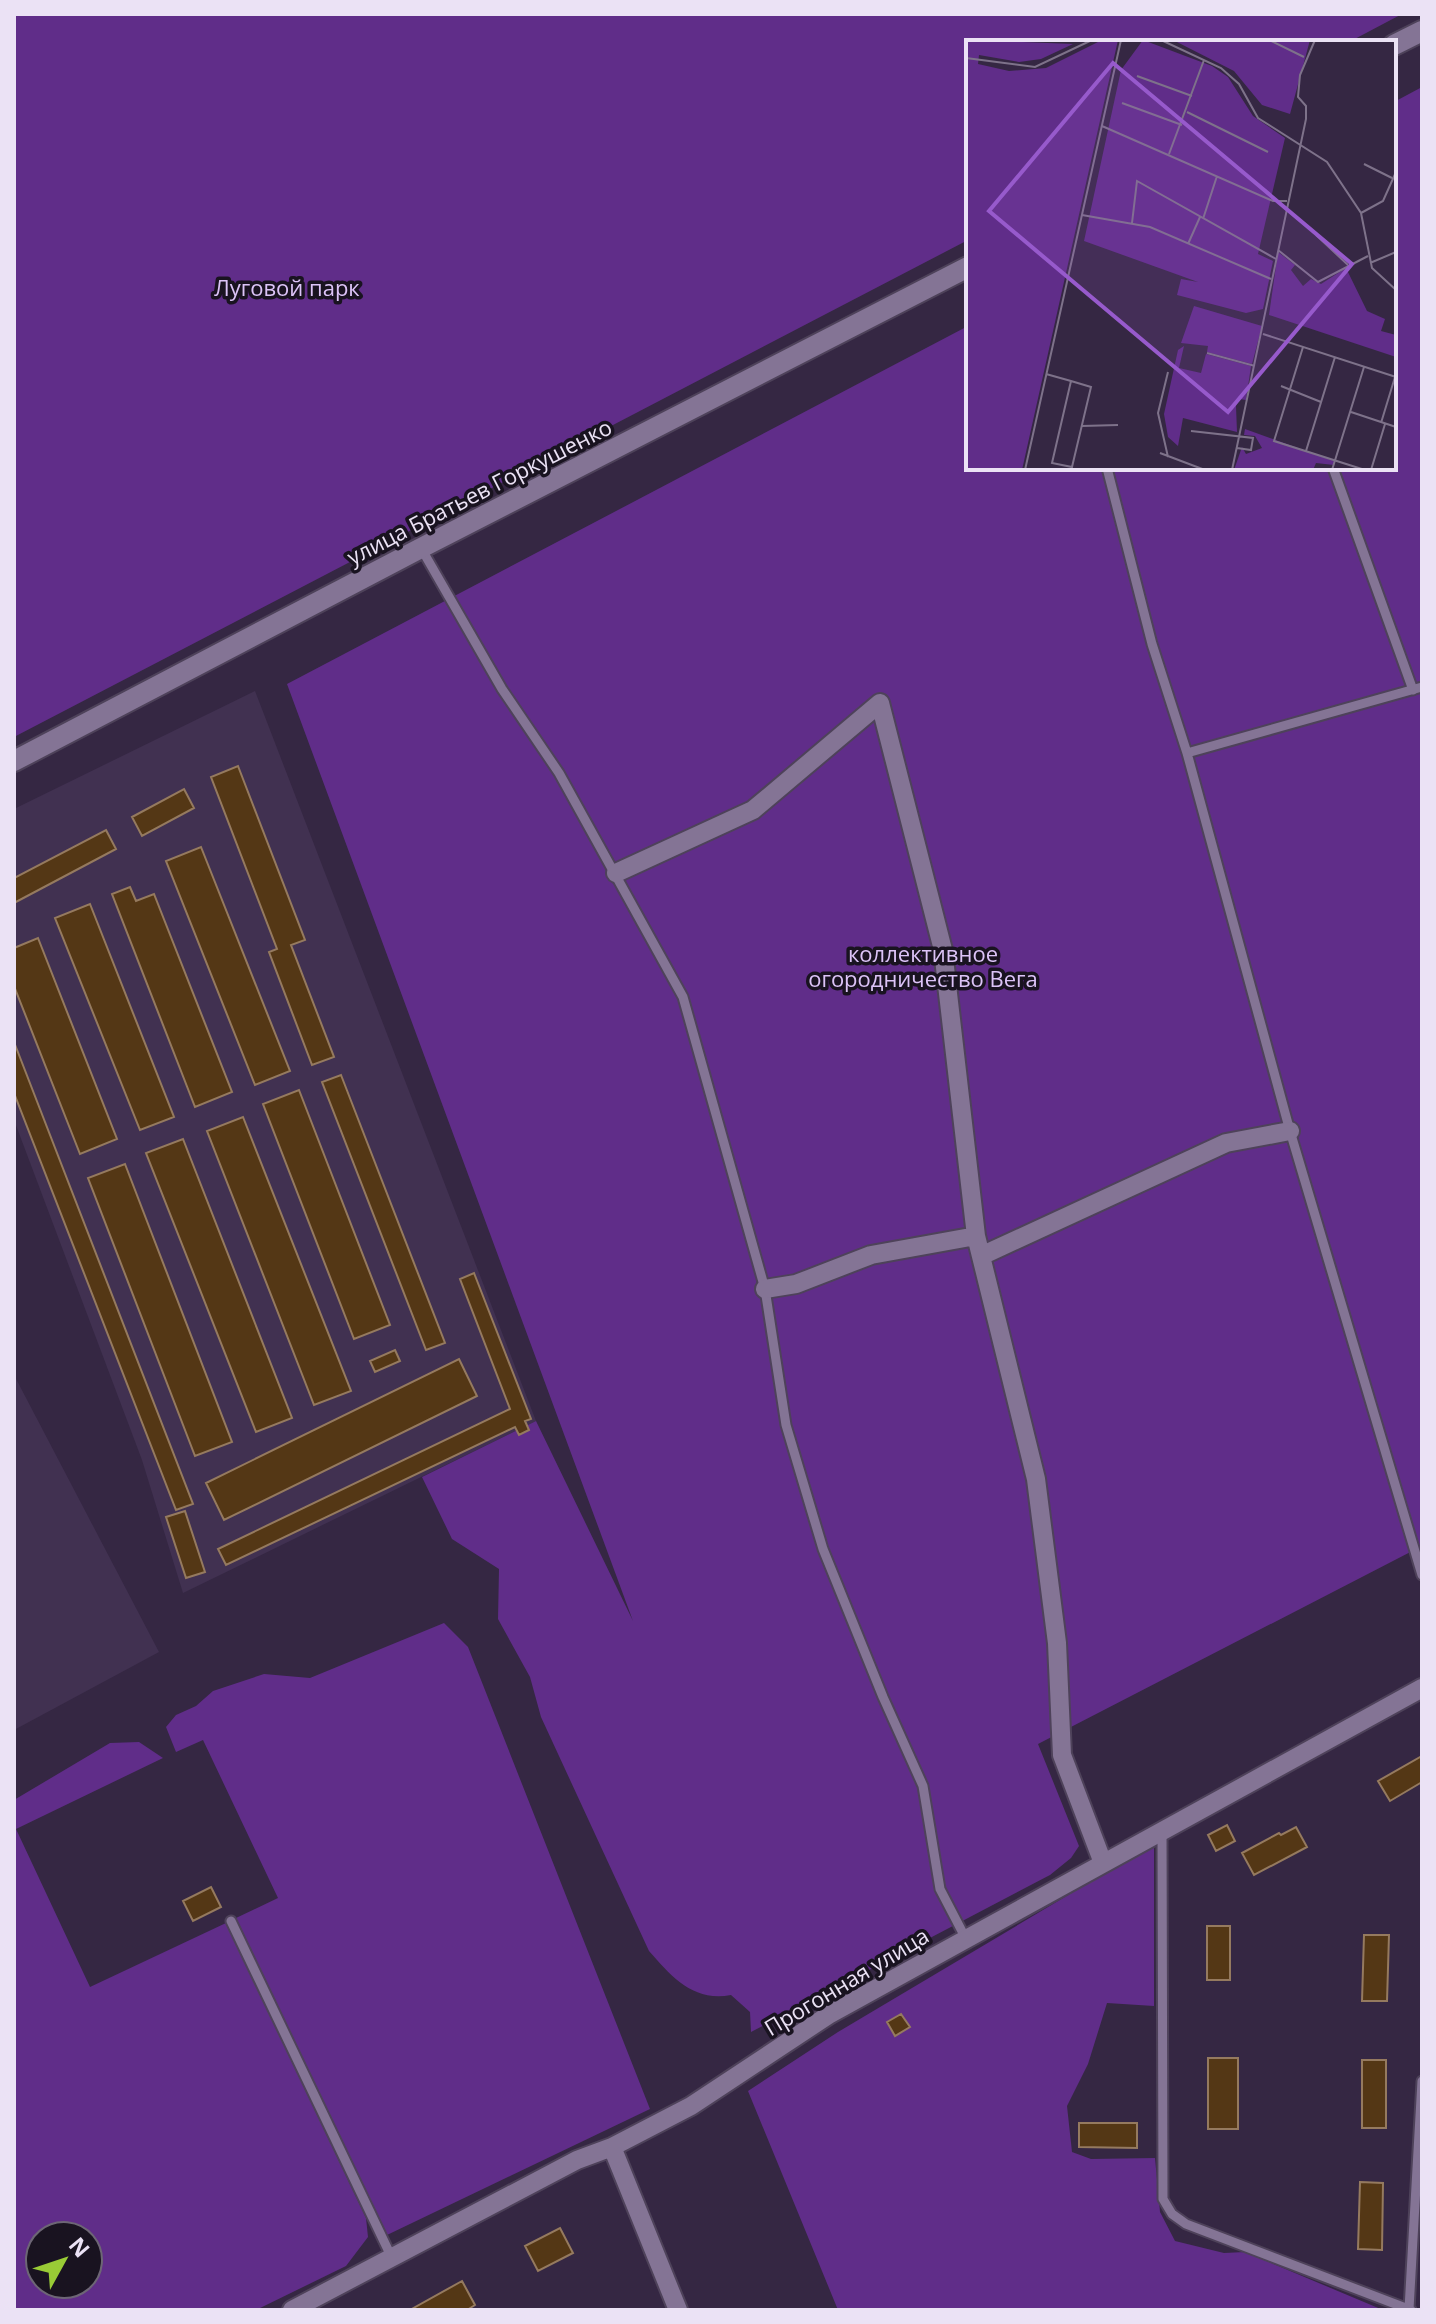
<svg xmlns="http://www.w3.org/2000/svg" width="1436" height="2324" font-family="'Open Sans',sans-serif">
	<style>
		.built { fill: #413151 }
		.green { fill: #602d89; fill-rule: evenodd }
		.building { fill: #543715; stroke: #957a5f; stroke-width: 2 }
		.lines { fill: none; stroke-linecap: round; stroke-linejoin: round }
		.lane-casing { stroke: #4e425a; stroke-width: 13 }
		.street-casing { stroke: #4e425a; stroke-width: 22 }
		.secondary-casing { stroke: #4e425a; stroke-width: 24 }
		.lane { stroke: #847495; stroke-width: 9 }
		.street { stroke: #847495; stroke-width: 18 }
		.secondary { stroke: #847495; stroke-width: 20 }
		.labels { text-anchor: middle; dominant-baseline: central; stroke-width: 7; stroke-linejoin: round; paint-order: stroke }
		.park-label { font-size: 22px; fill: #dcc3f7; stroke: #191320 }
		.street-label { font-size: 22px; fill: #ebe2f5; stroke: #191320 }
		.inset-road { fill: none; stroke: #7e728a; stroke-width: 2 }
		.view { fill: #975acc; fill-opacity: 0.15; stroke: #975acc; stroke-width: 4 }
		.inset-edge { fill: none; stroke: #ebe2f5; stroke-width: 4 }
	</style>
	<rect width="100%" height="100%" fill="#352743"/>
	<!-- built -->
	<path class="built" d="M255,691L536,1421L183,1593L142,1460L14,1120V809Z
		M14,1375L159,1652L14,1730Z"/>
	<!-- green -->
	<path class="green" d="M14,14H1402L1349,42H968V240L14,737Z
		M1422,87V1546L1038,1744L1079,1846L1071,1858L1050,1875L751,2032L750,2012L731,1995C693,2002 672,1977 649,1951L541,1717L530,1677L498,1619L499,1569L452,1539L422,1477L536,1421L633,1621L287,684L968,326V468H1394V102Z
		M444,1623L468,1647L650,2109L387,2235L236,1918L278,1898L203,1740L176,1752L166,1727L176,1715L196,1706L213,1691L264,1674L310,1678Z
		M139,1742L163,1758L16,1829L90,1987L226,1923L366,2218L368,2237L346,2266L256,2310H14V1800L110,1743ZM88,2236V2284H40V2236Z
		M1154,1844V2006L1107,2003L1088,2064L1067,2106L1072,2152L1091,2159L1155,2158L1160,2212L1175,2241L1224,2253L1245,2252L1383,2310H838L748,2091L838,2032Z"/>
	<!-- building -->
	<path class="building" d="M238,766L305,940L291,945L334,1057L312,1065L269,952L277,949L211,777Z
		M184,789L194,808L142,836L132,817Z
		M106,830L116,849L14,903V878Z
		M201,847L290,1071L255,1085L166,861Z
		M130,887L136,901L154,894L232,1092L195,1107L112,894Z
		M90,904L174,1117L140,1130L55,918Z
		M38,938L117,1139L80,1154L14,986V948Z
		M14,1042L193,1504L176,1510L14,1093Z
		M341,1075L445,1343L426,1350L322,1082Z
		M299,1090L390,1325L354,1339L263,1104Z
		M243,1117L351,1391L314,1405L207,1131Z
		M183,1139L292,1418L256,1432L146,1153Z
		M125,1164L232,1442L195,1456L88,1178Z
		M474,1273L531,1419L525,1421L529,1430L519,1435L515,1427L226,1565L218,1549L510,1409L460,1279Z
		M395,1350L400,1361L375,1372L370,1361Z
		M459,1359L477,1396L224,1520L206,1483Z
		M185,1511L205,1572L186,1578L166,1517Z
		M1422,1756V1782L1390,1801L1378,1781Z
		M1227,1825L1235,1841L1216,1851L1208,1835Z
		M1296,1827L1307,1847L1254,1875L1242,1853L1279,1833L1281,1835Z
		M211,1887L221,1907L193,1921L183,1901Z
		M1207,1926H1230V1980H1207Z
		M1364,1935H1389L1387,2001H1362Z
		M901,2014L910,2027L895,2036L887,2022Z
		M1208,2058H1238V2129H1208Z
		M1362,2060H1386V2128H1362Z
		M1079,2123H1137V2148L1079,2147Z
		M1360,2182L1383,2183L1382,2250L1358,2249Z
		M560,2228L573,2253L538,2271L525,2246Z
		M462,2281L475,2305L467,2310H410Z"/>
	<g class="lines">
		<!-- lane casing -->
		<g class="lane-casing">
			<path id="lane" d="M1107,468L1152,644L1187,753L1290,1131L1422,1575
				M1333,468L1413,690
				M421,548L502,689L559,773L683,997L765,1289L786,1425L823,1549L883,1697L923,1786L940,1889L966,1939
				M1187,753L1422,687
				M1162,1832L1163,2199L1172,2214L1186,2224L1411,2310
				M231,1921L391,2256
				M1409,2309L1422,2081"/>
		</g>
		<!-- street casing -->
		<g class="street-casing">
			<path id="street" d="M616,873L753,810L880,703L943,950L976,1236L1036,1479L1057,1643L1062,1755L1103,1863
				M981,1256L1226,1143L1290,1131
				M765,1289L796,1284L871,1255L976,1236
				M612,2147L678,2310
				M292,2310L577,2160L612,2147L691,2106L830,2014L1422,1688"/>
		</g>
		<!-- secondary casing -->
		<g class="secondary-casing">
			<path id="secondary" d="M1394,45L1422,31
				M14,761L421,548L968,267"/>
		</g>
		<!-- lane -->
		<use href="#lane" class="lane"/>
		<!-- street -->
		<use href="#street" class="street"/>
		<!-- secondary -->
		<use href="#secondary" class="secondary"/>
	</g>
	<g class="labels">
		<!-- park labels -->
		<g class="park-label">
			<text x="287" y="287">Луговой парк</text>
			<text x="923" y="953">коллективное<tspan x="923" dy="25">огородничество Вега</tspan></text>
		</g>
		<!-- street labels -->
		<g class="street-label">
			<text transform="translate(479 491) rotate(-27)">улица Братьев Горкушенко</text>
			<text transform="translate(846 1981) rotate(-31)">Прогонная улица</text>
		</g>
	</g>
	<!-- overview -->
	<g transform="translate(966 40)">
		<rect width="430" height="430" fill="#352743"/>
		<path d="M0,0L107,4L75,19L53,22L13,15L12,24L43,31L80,28L136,0H152L56,430H0ZM177,0L246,26L262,37L287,76L319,98L292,214L307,221L297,269L280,273L211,255L215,239L232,242L118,201L155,30ZM207,0H344L324,74L296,65L268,31ZM312,212L329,225L325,230L337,246L345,239L355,244L380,228L401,271L419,279L415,291L430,295V317L303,275ZM228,266L296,286L286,324L241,312L242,306L215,303ZM218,306L213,328L235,333L240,314L285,326L280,360L273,359L270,366L271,392L217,378L212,406L202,397L198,374L212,310ZM279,389L368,421V425L350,423L347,430H268L276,407L280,414L296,408L289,396L278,395Z" fill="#602d89"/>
		<path class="inset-road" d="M195,0L255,28L273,44L292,78L361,122L395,173L406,228L430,250M303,0L338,17M0,18L69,27L126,0M171,36L226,56M156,63L216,85M221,72L302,112M136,86L307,161H321M203,114L238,20M398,124L426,138M395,173L417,161L430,132M116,175L184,187L305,239M237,179L251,136M166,183L171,141L310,219M350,195L382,225M222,204L234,177M312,210L352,242L402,216M404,223L430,212M297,294L430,337M337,307L308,401L399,430M241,313L289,326M202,332L192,373L202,417M80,334L105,341L125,347L106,427L86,423L105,341M315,346L355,362M385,372L430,387M415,383L429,337M116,386L152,385M225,391L287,398L285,410L271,408M340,411L369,317M194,413L239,430M59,430L155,0M266,430L340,79V66L332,57L334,35L349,0M366,430L398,327M405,430L419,384"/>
		<path class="view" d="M147,23L386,224L262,372L23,171Z"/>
		<rect width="430" height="430" class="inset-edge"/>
	</g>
	<!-- border -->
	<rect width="1436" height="2324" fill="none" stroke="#ebe2f5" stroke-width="32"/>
	<!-- north arrow -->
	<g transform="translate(64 2260) rotate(50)"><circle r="38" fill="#191320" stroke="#6d6675" stroke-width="2"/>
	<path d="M0-6L14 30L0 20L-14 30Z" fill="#99cb36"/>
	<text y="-12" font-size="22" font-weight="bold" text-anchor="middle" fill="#ebe2f5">N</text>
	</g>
</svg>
